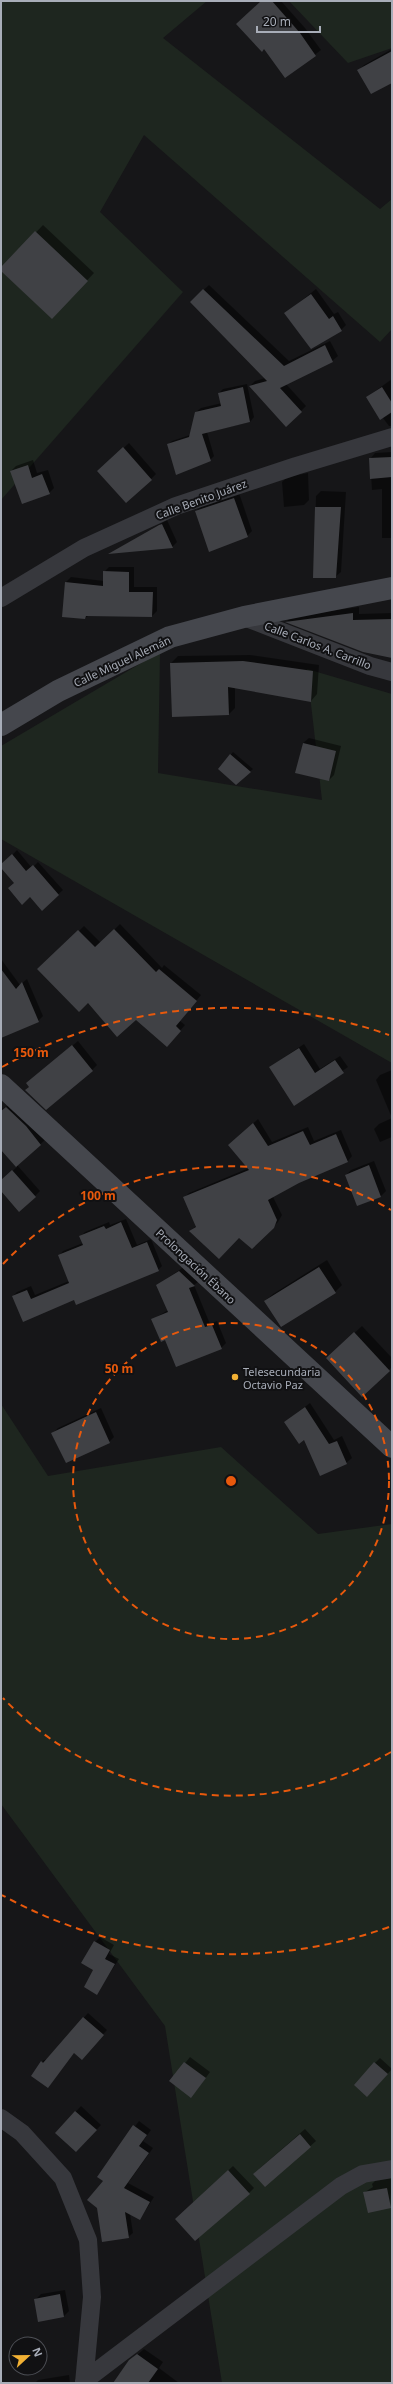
<svg xmlns="http://www.w3.org/2000/svg" width="393" height="2384" font-family="'Noto Sans',sans-serif">
	<style>
		.green { fill: #1e261f }
		.shadow { fill: #0007 }
		.building { fill: #404145 }
		.lines { fill: none; stroke-linecap: round; stroke-linejoin: round }
		.street { stroke: #37383d; stroke-width: 18 }
		.secondary { stroke: #45474d; stroke-width: 22 }
		.ring { fill: none; stroke: #e8590c; stroke-width: 2; stroke-dasharray: 7 5 }
		.poi-dot { fill: #f2b134; stroke: #111113; stroke-width: 1.5 }
		.labels { text-anchor: middle; dominant-baseline: central; stroke-width: 4; stroke-linejoin: round; paint-order: stroke }
		.street-label { font-size: 11px; fill: #a8adb8; stroke: #111113 }
		.poi-label { font-size: 11px; fill: #a8adb8; stroke: #111113; text-anchor: start }
		.centre { fill: #e8590c; stroke: #111113; stroke-width: 2 }
		.ring-label { font-size: 12px; text-anchor: middle; font-weight: bold; fill: #e8590c; stroke: #111113; stroke-width: 4; stroke-linejoin: round; paint-order: stroke }
	</style>
	<rect width="100%" height="100%" fill="#161618"/>
	<!-- green -->
	<path class="green" d="M1,1H207L163,38L380,209L392,199V329L380,342L144,135L100,212L183,292L1,500Z
		M289,1H392V48L348,63Z
		M160,652L158,773L322,800L307,669L392,694V1063L1,839V746Z
		M1,1404L48,1476L221,1447L318,1534L392,1524V2383H222L165,2026L1,1804Z"/>
	<!-- shadow -->
	<path class="shadow" d="M262,1H281L305,28L321,50L286,77Z
		M392,49V81L359,70L364,65Z
		M43,225L94,273L59,310L1,269Z
		M209,285L289,361L330,341L338,356L332,361L286,384L306,406L301,411L250,386L255,381L265,378L191,302Z
		M316,289L334,314L338,312L346,325L341,330L286,313Z
		M392,379V426H389L367,397Z
		M247,384L254,417L250,422L207,432L214,456L210,460L168,445L172,441L190,435L196,412L201,408L222,403L219,393L223,389Z
		M129,443L156,474L151,479L104,466Z
		M392,452V538H382V489L372,490L370,459L375,453Z
		M33,460L37,473L48,470L54,488L49,493L11,471L16,466Z
		M308,473L309,500L304,505L284,507L282,482L287,477Z
		M321,491L346,492L341,572L335,577H314L316,496Z
		M239,493L252,531L247,536L196,511L202,506Z
		M167,520L177,542L172,547L111,553Z
		M109,567H134V587H157V611L152,616H88L85,618L66,582L71,577L104,581V572Z
		M359,607V614L392,613V657L364,651L287,621L292,616Z
		M250,655L319,665L317,694L311,701L235,687V708L229,714L171,663L178,656Z
		M309,738L341,746L334,775L329,780L297,773L303,743Z
		M233,752L253,769L236,783L219,769Z
		M17,850L32,868L38,862L63,890L42,909L1,867Z
		M120,924L162,968L164,965L201,995L180,1021L185,1025L172,1040L62,948L84,926L101,943Z
		M1,959L20,985L27,979L43,1016L38,1021L1,1032Z
		M78,1041L97,1065L92,1070L30,1086L33,1078Z
		M304,1044L320,1069L340,1056L348,1067L294,1105L270,1067Z
		M392,1070V1137L380,1142L374,1129L379,1124L392,1118L376,1080L380,1075Z
		M11,1103L45,1140L17,1165L40,1191L35,1196L1,1190V1181L17,1167L1,1148V1107L3,1109Z
		M258,1119L272,1142L308,1127L314,1141L341,1130L352,1156L348,1161L299,1182L273,1197L282,1215L278,1222L252,1248L240,1236L190,1231L196,1226L185,1197L189,1193L249,1168L234,1141Z
		M374,1161L386,1191L381,1196L358,1205L346,1175L351,1170Z
		M126,1219L137,1245L151,1239L162,1266L158,1270L74,1299L23,1321L13,1296L17,1292L31,1286L35,1295L69,1281L59,1256L63,1251L83,1243L80,1237L85,1232L109,1222L110,1225Z
		M327,1260L342,1285L335,1292L265,1301L273,1294Z
		M184,1267L199,1281L194,1285L210,1324L217,1321L226,1343L221,1348L152,1320L168,1310L157,1285Z
		M362,1326L392,1358V1367L362,1396L335,1351Z
		M310,1403L334,1440L342,1436L352,1458L346,1463L305,1439L285,1422Z
		M101,1408L114,1437L109,1442L53,1433L58,1428Z
		M100,1937L114,1945L109,1954L119,1959L97,1993L95,1942Z
		M88,2013L107,2030L86,2054L74,2052L48,2087L47,2065L42,2061L47,2059Z
		M190,2057L210,2072L196,2091L171,2081Z
		M380,2058L392,2069L372,2091L375,2063Z
		M81,2106L101,2125L81,2146L56,2133Z
		M139,2121L151,2130L143,2141L153,2148L128,2183L154,2197L140,2219L130,2214L133,2233L128,2237L104,2181L98,2176Z
		M305,2129L316,2141L265,2186L259,2169Z
		M233,2166L254,2188L249,2193L182,2214Z
		M392,2176L390,2208L365,2192L373,2187L372,2184L377,2179Z
		M65,2290L69,2311L64,2316L36,2299L41,2294Z
		M144,2349L163,2362L159,2368L179,2383H113L130,2361Z
		M69,2375L70,2383H35L38,2380Z"/>
	<!-- building -->
	<path class="building" d="M261,1H272L300,33L316,56L285,78L264,49L262,52L236,24Z
		M392,51V83L371,94L357,70Z
		M35,231L88,281L52,319L1,271V267Z
		M203,289L284,366L325,345L333,362L280,388L302,412L286,427L249,386L267,381L190,302Z
		M311,294L329,319L333,316L342,331L311,349L284,313Z
		M243,387L250,422L202,434L211,461L176,475L167,444L189,437L195,412L221,406L218,393Z
		M382,387L392,403V412L380,420L366,397Z
		M123,447L152,480L126,503L97,471Z
		M392,457V477L370,479L369,458Z
		M28,465L32,478L42,474L50,494L22,504L10,471Z
		M234,498L248,537L209,552L195,511Z
		M315,507H341L336,578H313Z
		M162,524L173,548L108,554L159,525Z
		M103,571L129,572V592H153L152,617L86,616L85,619L62,617L65,582L103,586Z
		M353,613V620L392,619V658L363,652L285,622Z
		M243,661L313,671L311,702L228,687L229,715L172,717L170,663Z
		M303,743L336,751L329,781L295,773Z
		M230,754L251,772L236,785L218,769Z
		M12,854L26,871L33,865L59,895L42,911L30,897L22,905L8,888L14,883L1,868V864Z
		M114,929L156,972L159,969L197,1001L176,1026L181,1031L167,1047L136,1020L117,1037L88,1003L79,1012L37,969L78,930L95,947Z
		M1,969L16,989L22,982L39,1022L1,1038Z
		M72,1045L93,1071L46,1110L25,1090L29,1087L26,1083Z
		M299,1048L315,1073L335,1060L344,1073L294,1106L269,1067Z
		M6,1107L26,1126L41,1145L16,1167L1,1150V1111Z
		M253,1123L268,1146L303,1131L310,1145L336,1134L348,1162L299,1183L268,1200L277,1220L274,1228L252,1249L239,1238L219,1259L189,1231L196,1227L183,1197L249,1170L228,1145Z
		M369,1165L381,1197L357,1206L345,1175Z
		M12,1170L36,1197L19,1212L1,1191V1180Z
		M121,1222L132,1248L147,1242L159,1271L76,1305L74,1300L23,1322L12,1296L27,1290L31,1299L69,1283L58,1255L83,1245L79,1236L104,1226L106,1229Z
		M319,1267L336,1293L281,1327L264,1301Z
		M179,1271L195,1286L189,1288L205,1327L212,1325L222,1349L176,1367L165,1340L161,1342L151,1319L168,1312L156,1285Z
		M354,1332L390,1371L362,1397L326,1358Z
		M305,1407L329,1444L337,1441L347,1464L320,1476L304,1440L299,1444L284,1422Z
		M96,1412L110,1443L66,1463L51,1433Z
		M94,1941L110,1950L105,1959L115,1964L97,1995L84,1987L93,1970L81,1963Z
		M83,2017L104,2035L82,2060L74,2053L48,2088L31,2076L41,2061L43,2063Z
		M184,2062L206,2078L191,2098L169,2081Z
		M374,2062L388,2074L367,2097L354,2085Z
		M75,2111L97,2130L76,2152L55,2133Z
		M133,2125L147,2135L139,2146L149,2153L124,2188L150,2202L140,2220L125,2212L129,2238L102,2242L97,2208L87,2200L103,2181L97,2177Z
		M300,2134L311,2147L265,2187L253,2174Z
		M228,2170L250,2194L195,2241L175,2219Z
		M387,2188L391,2208L368,2213L363,2192Z
		M60,2294L64,2317L38,2322L34,2299Z
		M137,2354L158,2369L148,2383H113L129,2360Z"/>
	<g class="lines">
		<!-- street -->
		<path class="street" d="M1,598L84,548L176,506L296,466L392,437
			M244,617L370,666L392,672
			M1,2118L22,2133L63,2178L88,2240L92,2297L84,2383
			M84,2381L341,2186L363,2174L392,2169"/>
		<!-- secondary -->
		<path class="secondary" d="M1,725L58,691L170,637L244,617L392,588
			M1,1085L392,1447"/>
	</g>
	<!-- distance rings -->
	<g class="ring">
		<circle cx="231" cy="1481" r="158"/>
		<path d="M391 1752A315 315 0 0 1 3 1698M3 1264A315 315 0 0 1 391 1210"/>
		<path d="M389 1927A473 473 0 0 1 2 1895M2 1067A473 473 0 0 1 389 1035"/>
	</g>
	<!-- markers -->
	<circle class="poi-dot" cx="235" cy="1377" r="4"/>
	<g class="labels">
		<!-- street labels -->
		<g class="street-label">
			<text transform="translate(201 499) rotate(-20)">Calle Benito Juárez</text>
			<text transform="translate(318 645) rotate(21)">Calle Carlos A. Carrillo</text>
			<text transform="translate(122 661) rotate(-25)">Calle Miguel Alemán</text>
			<text transform="translate(196 1266) rotate(43)">Prolongación Ébano</text>
		</g>
		<!-- poi labels -->
		<g class="poi-label">
			<text x="243" y="1371">Telesecundaria<tspan x="243" dy="13">Octavio Paz</tspan></text>
		</g>
	</g>
	<circle cx="231" cy="1481" r="6" class="centre"/>
	<g class="ring-label">
		<text x="31" y="1057">150 m</text>
		<text x="98" y="1200">100 m</text>
		<text x="119" y="1373">50 m</text>
	</g>
	<!-- border -->
	<rect width="393" height="2384" fill="none" stroke="#a8adb8" stroke-width="4"/>
	<!-- north arrow -->
	<g transform="translate(28 2356) rotate(68)"><circle r="19" fill="#111113" stroke="#4d4f55"/>
	<path d="M0-3L7 15L0 10L-7 15Z" fill="#f2b134"/>
	<text y="-6" font-size="11" font-weight="bold" text-anchor="middle" fill="#a8adb8">N</text>
	</g>
	<!-- scale -->
	<path d="M257 26v6h63v-6" fill="none" stroke="#a8adb8" stroke-width="2"/>
	<text x="263" y="26" font-size="12" fill="#a8adb8" stroke="#111113" stroke-width="3" paint-order="stroke">20 m</text>
</svg>
